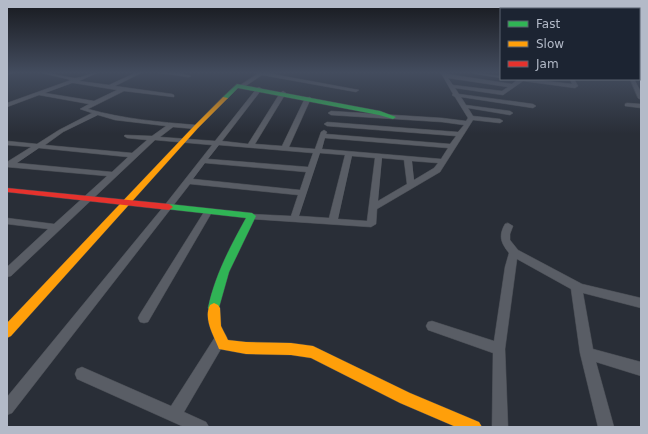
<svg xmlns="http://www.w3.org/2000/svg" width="648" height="434" font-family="'DejaVu Sans',sans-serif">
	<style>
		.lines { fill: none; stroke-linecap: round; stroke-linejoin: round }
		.street-casing { stroke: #454950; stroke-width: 1 }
		.fast-casing { stroke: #454950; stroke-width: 1 }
		.slow-casing { stroke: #454950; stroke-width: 1 }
		.jam-casing { stroke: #454950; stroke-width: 1 }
		.street { fill: #595d65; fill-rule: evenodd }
		.fast { fill: #30b455; fill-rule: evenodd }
		.slow { fill: #ff9f0a; fill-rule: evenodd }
		.jam { fill: #e5322d; fill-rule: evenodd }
	</style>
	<rect width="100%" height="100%" fill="#292e37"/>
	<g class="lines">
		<!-- street casing -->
		<g class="street-casing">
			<path id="street" d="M7,73H13L7,75Z
				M42,73C53,73 64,77 75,78C82,78 89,73 97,73L79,81L109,85L135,73H141L115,86L172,94L174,95V97L124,91L88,109C124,119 159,122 196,125L199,127L196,129L173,127L160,137L215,141L257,88L259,87L262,89L222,141L248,144L280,93L283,91L286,93L255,144L282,146L305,98L310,97L311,98L289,147L315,149L321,132L324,130L327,132L326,134L450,144L456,136L327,126L324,124L327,122L458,132L464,125L442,122L331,115L328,113L331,111L442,118L466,121L468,118L455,97L452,95L453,94L441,73L512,84L517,80L515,79H529L572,84L570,79H574L578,86L575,88L523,81L503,95L455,88L459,94L533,104L536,106L533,108L461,97L466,105L510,111L513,113L510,115L468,108L473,116L500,119L503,121L500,123L473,120L440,172L377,209L376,224L371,227L252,219L248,216L249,214L291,216L298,195L190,184L12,413L7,415V397L164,206L212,145L155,140L11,276L7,277V267L48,229L7,224V218L54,224L107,176L7,167V162L31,147L7,145V141L37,144L59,130L92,113L80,109L89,104L39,95L7,107V103L71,80ZM448,78L508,87L502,91L453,85ZM72,83H74L117,90L94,101L45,93ZM98,115L115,120L166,126L152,136L125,135L124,136L127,138L147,140L132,153L45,145L63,132ZM325,138L448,148L441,159L322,149ZM219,145L313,153L308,167L208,159ZM39,148L128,157L112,172L17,163ZM320,153L345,155L329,218L299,216ZM352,156L375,158L367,221L338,219ZM382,158L404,160L407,184L378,201ZM412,161L438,163L434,168L414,180ZM205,163L306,172L300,190L193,179Z
				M161,73H178L191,76L189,77Z
				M259,73H267L359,90L356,92L262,75L244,87L239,86Z
				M474,73L501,76V78L476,74Z
				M639,73H641V75H639Z
				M630,79H634L641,92V100L638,98Z
				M627,103L641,104V108L625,106V104Z
				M208,209L212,212L148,322L144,323L140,322L138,318L140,314L204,212Z
				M508,223L513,226L510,234V240L518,250L582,284L641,298V308L583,293L593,349L641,362V376L596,362L614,427H598L580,353L571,289L517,259L505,349L508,427H492L493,353L428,330L426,326L428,322L432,321L494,341L505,267L509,253C501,243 498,236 505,224Z
				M221,332L225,334L227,338L225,342L184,412L206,422L209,427H184L77,379L75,374L77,369L82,367L171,406L217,334Z"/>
		</g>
		<!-- fast casing -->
		<g class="fast-casing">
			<path id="fast" d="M237,84L380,111L396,117L393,119L379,115L238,88L227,99H223V97Z
				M169,204L252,213L256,216L229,272L218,311L214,313L210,311L208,308C215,275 230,247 246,218L166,209L165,207Z"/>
		</g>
		<!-- slow casing -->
		<g class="slow-casing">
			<path id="slow" d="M223,97L228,98L198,128L11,336L7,338V323L194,126Z
				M214,303L218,305L220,308L221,326L228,340L246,342L291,343L313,346L410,393L479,422L482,427H456L400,403L311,358L291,355L246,354L219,349C214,336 203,319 210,305Z"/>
		</g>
		<!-- jam casing -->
		<g class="jam-casing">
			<path id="jam" d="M7,188L169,204L173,207L169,210L7,192Z"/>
		</g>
		<!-- street -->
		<use href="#street" class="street"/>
		<!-- fast -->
		<use href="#fast" class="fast"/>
		<!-- slow -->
		<use href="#slow" class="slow"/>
		<!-- jam -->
		<use href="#jam" class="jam"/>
	</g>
	<!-- sky -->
	<linearGradient id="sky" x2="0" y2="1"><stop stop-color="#17191e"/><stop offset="0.54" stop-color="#434c5e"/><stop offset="1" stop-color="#434c5e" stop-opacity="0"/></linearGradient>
	<rect width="648" height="134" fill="url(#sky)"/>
	<!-- border -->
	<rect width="648" height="434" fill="none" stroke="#b3bac8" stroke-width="16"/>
	<!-- legend -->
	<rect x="500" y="8" width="140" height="72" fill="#1c2432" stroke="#58606e"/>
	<rect x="508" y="21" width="20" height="6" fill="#30b455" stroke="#58606e"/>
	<text x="536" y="28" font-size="12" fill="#b3bac8">Fast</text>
	<rect x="508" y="41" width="20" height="6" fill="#ff9f0a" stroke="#58606e"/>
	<text x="536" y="48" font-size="12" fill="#b3bac8">Slow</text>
	<rect x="508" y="61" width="20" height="6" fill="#e5322d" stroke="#58606e"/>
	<text x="536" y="68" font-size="12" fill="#b3bac8">Jam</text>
</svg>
